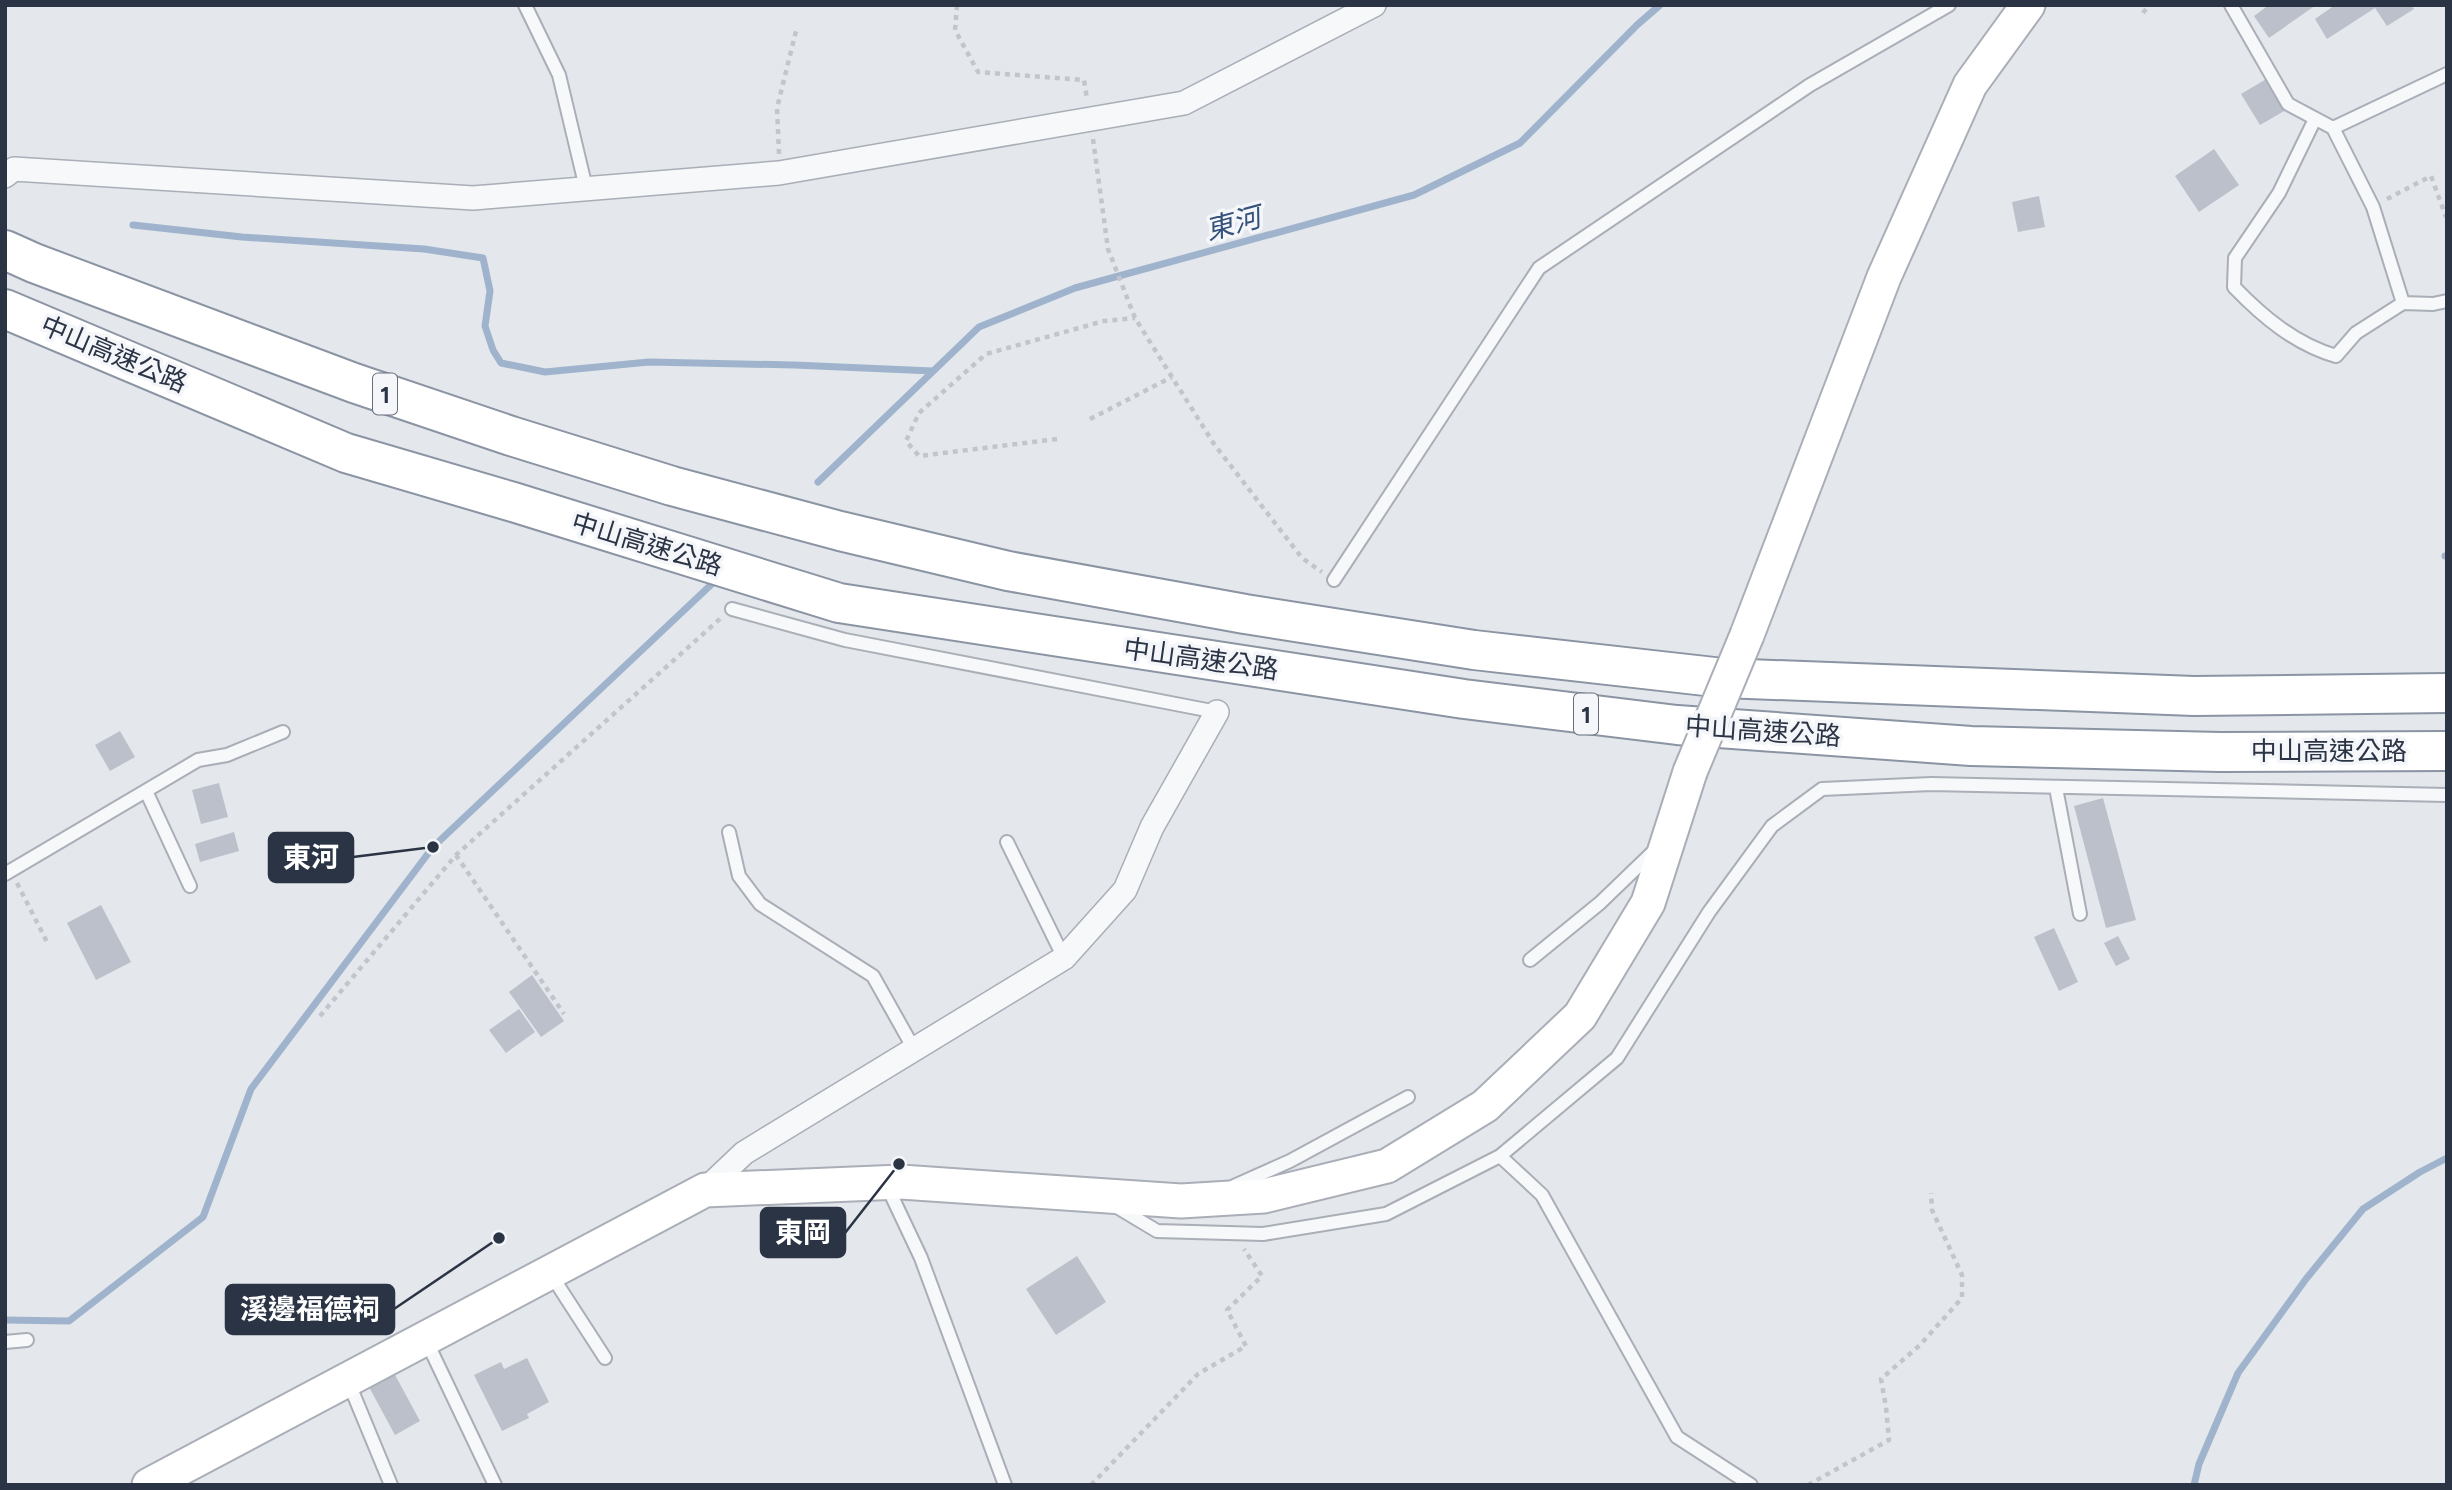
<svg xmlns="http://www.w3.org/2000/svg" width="2452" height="1490" font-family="Figtree,'Noto Sans TC',sans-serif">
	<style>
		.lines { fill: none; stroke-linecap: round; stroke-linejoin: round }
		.stream { stroke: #9fb4cc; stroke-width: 7 }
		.building { fill: #bbc0ca }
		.lane-casing { stroke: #a9aeb7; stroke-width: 16 }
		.street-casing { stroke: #a9aeb7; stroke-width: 26 }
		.secondary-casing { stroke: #a9aeb7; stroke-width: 37 }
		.highway-casing { stroke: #8b94a3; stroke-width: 42 }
		.path { stroke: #c2c5cb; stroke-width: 4.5; stroke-dasharray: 5 5; stroke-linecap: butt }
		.lane { stroke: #f7f8fa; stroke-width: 12 }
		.street { stroke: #f7f8fa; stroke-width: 23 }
		.secondary { stroke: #fff; stroke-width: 33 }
		.highway { stroke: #fff; stroke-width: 38 }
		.secondary-bridge-casing { stroke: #a9aeb7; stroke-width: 37; stroke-linecap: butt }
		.secondary-bridge { stroke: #fff; stroke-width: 33 }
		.labels { text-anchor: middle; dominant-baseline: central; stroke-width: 7; stroke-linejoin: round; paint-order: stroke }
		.shield { fill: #f4f6f9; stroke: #676e7b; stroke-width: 2 }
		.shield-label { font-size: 24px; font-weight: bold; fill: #2b3445 }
		.street-label { font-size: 26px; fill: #2b3445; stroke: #f4f6f9 }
		.water-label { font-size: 28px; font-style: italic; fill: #34527a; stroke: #f4f6f9 }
		.leader { fill: none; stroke: #2b3445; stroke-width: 2.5 }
		.callout-dot { fill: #2b3445; stroke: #f4f6f9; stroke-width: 2.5 }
		.callout { fill: #2b3445; stroke: #2b3445; stroke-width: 2.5 }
		.callout-label { font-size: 28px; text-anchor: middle; font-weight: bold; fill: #fff }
	</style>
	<rect width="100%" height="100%" fill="#e4e7ec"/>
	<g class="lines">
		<!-- stream -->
		<path class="stream" d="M133,225L242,237L424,249L483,258L490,291L485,326L493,350L501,363L545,372L649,362L794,365L933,371
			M818,482L979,327L1075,288L1414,195L1520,143L1637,25L1660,5
			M2445,556H2447
			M5,1320L69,1321L203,1217L251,1089L433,847L715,581
			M2194,1485L2199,1464L2238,1373L2306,1279L2363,1209L2420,1172L2447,1158"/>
	</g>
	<!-- building -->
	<path class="building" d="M2269,5H2316L2269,38L2254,16Z
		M2335,5H2411L2414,9L2387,26L2375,8L2327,39L2315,19Z
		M2268,78L2286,110L2260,125L2241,94Z
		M2214,149L2239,185L2199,212L2175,176Z
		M2039,196L2045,227L2018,232L2012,202Z
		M120,731L135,757L110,771L95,745Z
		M219,783L228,817L201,824L192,790Z
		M2103,798L2136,920L2106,928L2074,806Z
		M234,832L239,851L200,862L195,844Z
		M101,905L131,962L96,980L67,923Z
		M2054,928L2078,982L2059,991L2034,937Z
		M2118,936L2130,959L2116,966L2104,943Z
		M532,975L564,1021L541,1037L509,992Z
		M519,1009L535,1032L506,1053L489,1030Z
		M1077,1256L1106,1302L1056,1335L1026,1289Z
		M527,1358L549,1402L527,1414L529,1418L502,1431L474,1375L501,1362L504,1369Z
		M394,1373L420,1421L395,1435L369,1387Z"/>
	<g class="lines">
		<!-- lane casing -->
		<g class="lane-casing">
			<path id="lane" d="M525,5L559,75L586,188
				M2231,5L2288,104L2333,128L2447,74
				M2315,119L2279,193L2235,258L2234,287C2263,317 2295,344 2336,356L2356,333L2403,303
				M2333,128L2373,207L2403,303L2433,304L2447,301
				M1334,580L1539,268L1810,85L1949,5
				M732,609L845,640L1217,712
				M2056,788L2080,914
				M146,791L190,886
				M729,832L739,876L760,904L873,976L914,1049
				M1007,842L1064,958
				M5,874L198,760L227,755L283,732
				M1530,960L1600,903L1656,849
				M1500,1156L1542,1195L1677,1437L1751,1485
				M887,1186L921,1258L1005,1485
				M1234,1186L1290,1161L1408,1097
				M1117,1207L1157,1231L1263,1234L1386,1214L1500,1156L1617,1058L1709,912L1772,826L1822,789L1931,784L2447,795
				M550,1273L605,1358
				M426,1340L495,1485
				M5,1342L27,1340
				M348,1381L391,1485"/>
		</g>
		<!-- street casing -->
		<g class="street-casing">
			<path id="street" d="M5,176L14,169L473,198L779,173L1184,103L1374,5
				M705,1190L744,1153L1064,958L1125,890L1152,827L1217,712"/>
		</g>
		<!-- secondary casing -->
		<g class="secondary-casing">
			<path id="secondary" d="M1747,635L1884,277L1970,85L2028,5
				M149,1485L705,1190L901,1182L1181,1201L1264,1196L1387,1166L1485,1106L1580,1016L1648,903L1690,772"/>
		</g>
		<!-- highway casing -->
		<g class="highway-casing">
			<path id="highway" d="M5,250L34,263L354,383L511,436L672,486L840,531L1008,571L1245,614L1474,650L1723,678L2194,696L2447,693
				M5,309L346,453L513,502L839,603L1464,699L1677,725L1971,746L2220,752L2447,751"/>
		</g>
		<!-- path -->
		<path class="path" d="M957,5L955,30L978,72L1084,80L1087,99
			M2143,13L2149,5
			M1093,139L1108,249L1135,318L1214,444L1302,558L1322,572
			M779,154L777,108L796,31
			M2387,199L2431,176L2446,217
			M1090,419L1172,377
			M1057,439L919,456L906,441L919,413L986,354L1104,321L1135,318
			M456,855L564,1014
			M17,883L47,942
			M320,1016L456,855L721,618
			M1091,1485L1198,1374L1246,1346L1227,1310L1262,1276L1244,1249
			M1808,1485L1889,1440L1886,1407L1881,1379L1920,1345L1962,1298V1275L1932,1210L1931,1193"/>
		<!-- lane -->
		<use href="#lane" class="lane"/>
		<!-- street -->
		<use href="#street" class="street"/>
		<!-- secondary -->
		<use href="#secondary" class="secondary"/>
		<!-- highway -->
		<use href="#highway" class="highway"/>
		<!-- secondary-bridge casing -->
		<g class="secondary-bridge-casing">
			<path id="secondary-bridge" d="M1690,772L1747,635"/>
		</g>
		<!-- secondary-bridge -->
		<use href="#secondary-bridge" class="secondary-bridge"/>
	</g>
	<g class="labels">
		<!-- shield labels -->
		<g class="shield">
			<rect x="373" y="373.5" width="24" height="41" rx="5"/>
			<rect x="1574" y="693.5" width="24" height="41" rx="5"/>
		</g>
		<g class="shield-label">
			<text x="385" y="394">1</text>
			<text x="1586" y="714">1</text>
		</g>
		<!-- street labels -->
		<g class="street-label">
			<text transform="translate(114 354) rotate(23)">中山高速公路</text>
			<text transform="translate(647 544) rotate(17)">中山高速公路</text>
			<text transform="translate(1201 659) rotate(8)">中山高速公路</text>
			<text transform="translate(1763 731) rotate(4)">中山高速公路</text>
			<text x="2329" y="751">中山高速公路</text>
		</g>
		<!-- water labels -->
		<g class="water-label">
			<text transform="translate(1233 223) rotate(-15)">東河</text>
		</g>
	</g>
	<!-- callouts -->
	<path class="leader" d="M433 847L353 857M899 1164L845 1233M499 1238L394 1309"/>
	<g class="callout-dot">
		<circle cx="433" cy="847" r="7"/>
		<circle cx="899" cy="1164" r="7"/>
		<circle cx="499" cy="1238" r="7"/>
	</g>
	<g class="callout">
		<rect x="269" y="833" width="84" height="49" rx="7"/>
		<rect x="761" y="1208" width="84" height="49" rx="7"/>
		<rect x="226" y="1285" width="168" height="49" rx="7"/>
	</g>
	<g class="callout-label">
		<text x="311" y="867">東河</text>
		<text x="803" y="1242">東岡</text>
		<text x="310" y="1319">溪邊福德祠</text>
	</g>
	<!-- border -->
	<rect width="2452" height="1490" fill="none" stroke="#2b3445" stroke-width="14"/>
</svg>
